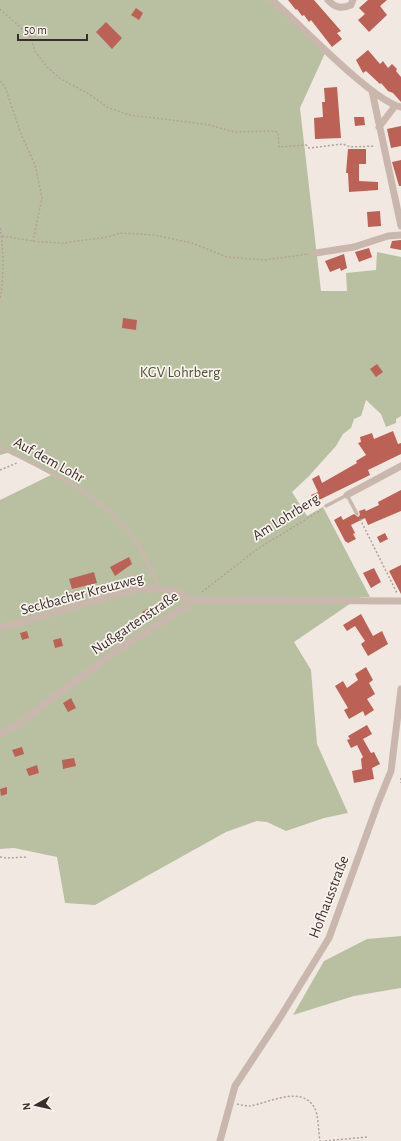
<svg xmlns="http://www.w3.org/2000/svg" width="401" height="1141" font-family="'Alegreya Sans',sans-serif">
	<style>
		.green { fill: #b9c0a2 }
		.building { fill: #bc6155 }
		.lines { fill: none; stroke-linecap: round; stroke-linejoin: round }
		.path { stroke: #b5a098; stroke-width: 1.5; stroke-dasharray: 2 2; stroke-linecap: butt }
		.lane { stroke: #c9b7ad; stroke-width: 3.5 }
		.street { stroke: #c9b7ad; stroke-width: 7 }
		.labels { text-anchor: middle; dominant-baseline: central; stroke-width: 3.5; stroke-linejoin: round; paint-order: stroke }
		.park-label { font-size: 15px; fill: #4c5431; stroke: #f9f2ed }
		.street-label { font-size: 15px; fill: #382e2b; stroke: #f9f2ed }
	</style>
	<rect width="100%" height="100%" fill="#f1e8e1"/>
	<!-- green -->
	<path class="green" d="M0,0H268L326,51L300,108L321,291H347L346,273L376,270L377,252L401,257V416L396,419V423L386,427L381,414L366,400L361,416L354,419L351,428L343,434L336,446L308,477L292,492L307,516L323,507L370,597H360L294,642L311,670L317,744L348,813L324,818L286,831L267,822L257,821L226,832L95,905L65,903L57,857L14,848L0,849V500L51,475L11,452L0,455Z
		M401,936V988L354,996L293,1015L324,961L367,939Z"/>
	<!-- building -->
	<path class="building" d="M288,0H314L341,31L337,33L342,39L332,47L311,20L309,22L304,15L302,16L297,9L296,10Z
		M368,0H387L380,6L387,15L369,32L358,20L365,14L359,8Z
		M136,8L143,13L139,20L131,15Z
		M106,22L122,38L112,49L96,32Z
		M368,50L380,64L383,61L388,68L392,64L397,69L396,71L401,77V102L393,93L388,91L381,83L380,84L366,71L363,73L356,60Z
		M337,87L341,138L315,139L314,118L323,117L322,102H325L324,88Z
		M354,117H364L365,125L355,126Z
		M401,126V146L391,148L387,129Z
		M348,149H366V164H359V181L378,182V190L349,192L348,173H346Z
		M401,160V186H399L392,162Z
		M380,211L381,226L368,227L367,212Z
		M401,240V250L390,248L392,241Z
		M369,248L372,257L359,262L355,252Z
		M344,254L347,268L341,271L340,268L330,272L325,261Z
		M123,318L137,320L136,330L122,328Z
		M377,364L383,372L376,377L370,369Z
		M393,431L398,444L401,443V454L368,470L370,475L315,502L311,495L318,492L312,479L319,475L322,483L357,463L356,461L366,455L358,443L361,442L360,437L372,433L374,439Z
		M401,490V511L368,525L365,518L351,525L355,533L353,534L356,539L348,543L345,541L334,520L341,516L343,520L354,514L358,517L360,515L359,511L365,509L366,511L379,505L378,502Z
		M385,533L388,539L380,543L377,537Z
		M129,557L132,564L115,576L110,567Z
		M401,565V594L389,571Z
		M374,568L381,582L371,588L363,573Z
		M94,572L97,583L72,589L69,579Z
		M149,608L154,617L147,621L142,612Z
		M361,614L373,636L382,631L388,644L368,656L361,644L365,641L355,626L347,631L343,625Z
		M27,631L29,638L22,640L20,633Z
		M61,638L63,646L55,648L53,640Z
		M366,667L373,680L369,683L375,694L367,699L374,710L365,716L363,711L349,719L344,710L348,708L335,686L343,681L347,688L358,680L355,674Z
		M71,698L76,708L68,712L63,703Z
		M367,725L372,734L363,739L371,753L374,752L380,764L372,768L374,779L354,783L352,771L362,769L361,759L363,757L357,745L351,748L347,740L350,739L348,736Z
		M22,747L24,754L15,757L12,750Z
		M74,758L76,766L63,769L62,760Z
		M37,765L39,773L29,776L26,769Z
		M7,787V794L1,796L0,789Z"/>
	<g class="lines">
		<!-- path -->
		<path class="path" d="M0,9L30,36L35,51L47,67L61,79L89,94L109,108L130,115L210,125L234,132L272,131L278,132L279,147L306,145L309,148L343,144L350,147L375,146
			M0,81L5,87L21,134L35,165L42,198L33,241
			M0,228C4,251 4,276 0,299
			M2,236L39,242L63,243L108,237L120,233L154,235L192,243L227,257L264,260L309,254
			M0,470L17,463
			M360,519L397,593
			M202,592L256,550L321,510
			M401,778V783
			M0,857L6,858L28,857
			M237,1104C241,1105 246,1106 250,1106C268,1103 301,1085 314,1107C319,1115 318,1131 320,1141
			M325,1141L367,1137"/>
		<!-- lane -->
		<path class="lane" d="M0,447C47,471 108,497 138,544C146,558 152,573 159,588
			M326,506L347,495L357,514"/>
		<!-- street -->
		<path class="street" d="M272,0C298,22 373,102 401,107
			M328,0C335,8 341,9 351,5L353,0
			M372,91L401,226
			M379,127L395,106
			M316,253L354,247L388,236L401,235
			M347,495L401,466
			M191,600L401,601
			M0,628L137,589C157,588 174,588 191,600
			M0,734L17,725L116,651L187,606L191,600
			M220,1141L235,1086L281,1016L329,938L378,803L391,771L401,689"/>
	</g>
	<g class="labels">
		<!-- park labels -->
		<g class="park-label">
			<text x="180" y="372">KGV Lohrberg</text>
		</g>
		<!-- street labels -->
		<g class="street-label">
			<text transform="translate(49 460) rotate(29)">Auf dem Lohr</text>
			<text transform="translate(286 517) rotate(-32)">Am Lohrberg</text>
			<text transform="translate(82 594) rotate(-15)">Seckbacher Kreuzweg</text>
			<text transform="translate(135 623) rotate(-34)">Nußgartenstraße</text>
			<text transform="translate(329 897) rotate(-69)">Hofhausstraße</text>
		</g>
	</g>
	<!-- north arrow -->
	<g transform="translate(36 1105) rotate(262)" stroke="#f9f2ed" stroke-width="3" paint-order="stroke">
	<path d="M0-3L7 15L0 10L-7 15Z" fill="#382e2b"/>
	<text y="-6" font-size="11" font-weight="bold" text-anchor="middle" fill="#382e2b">N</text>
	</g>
	<!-- scale -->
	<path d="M18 34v6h69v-6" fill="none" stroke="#382e2b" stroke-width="2"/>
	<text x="24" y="34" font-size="12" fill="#382e2b" stroke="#f9f2ed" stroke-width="3" paint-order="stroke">50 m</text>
</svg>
